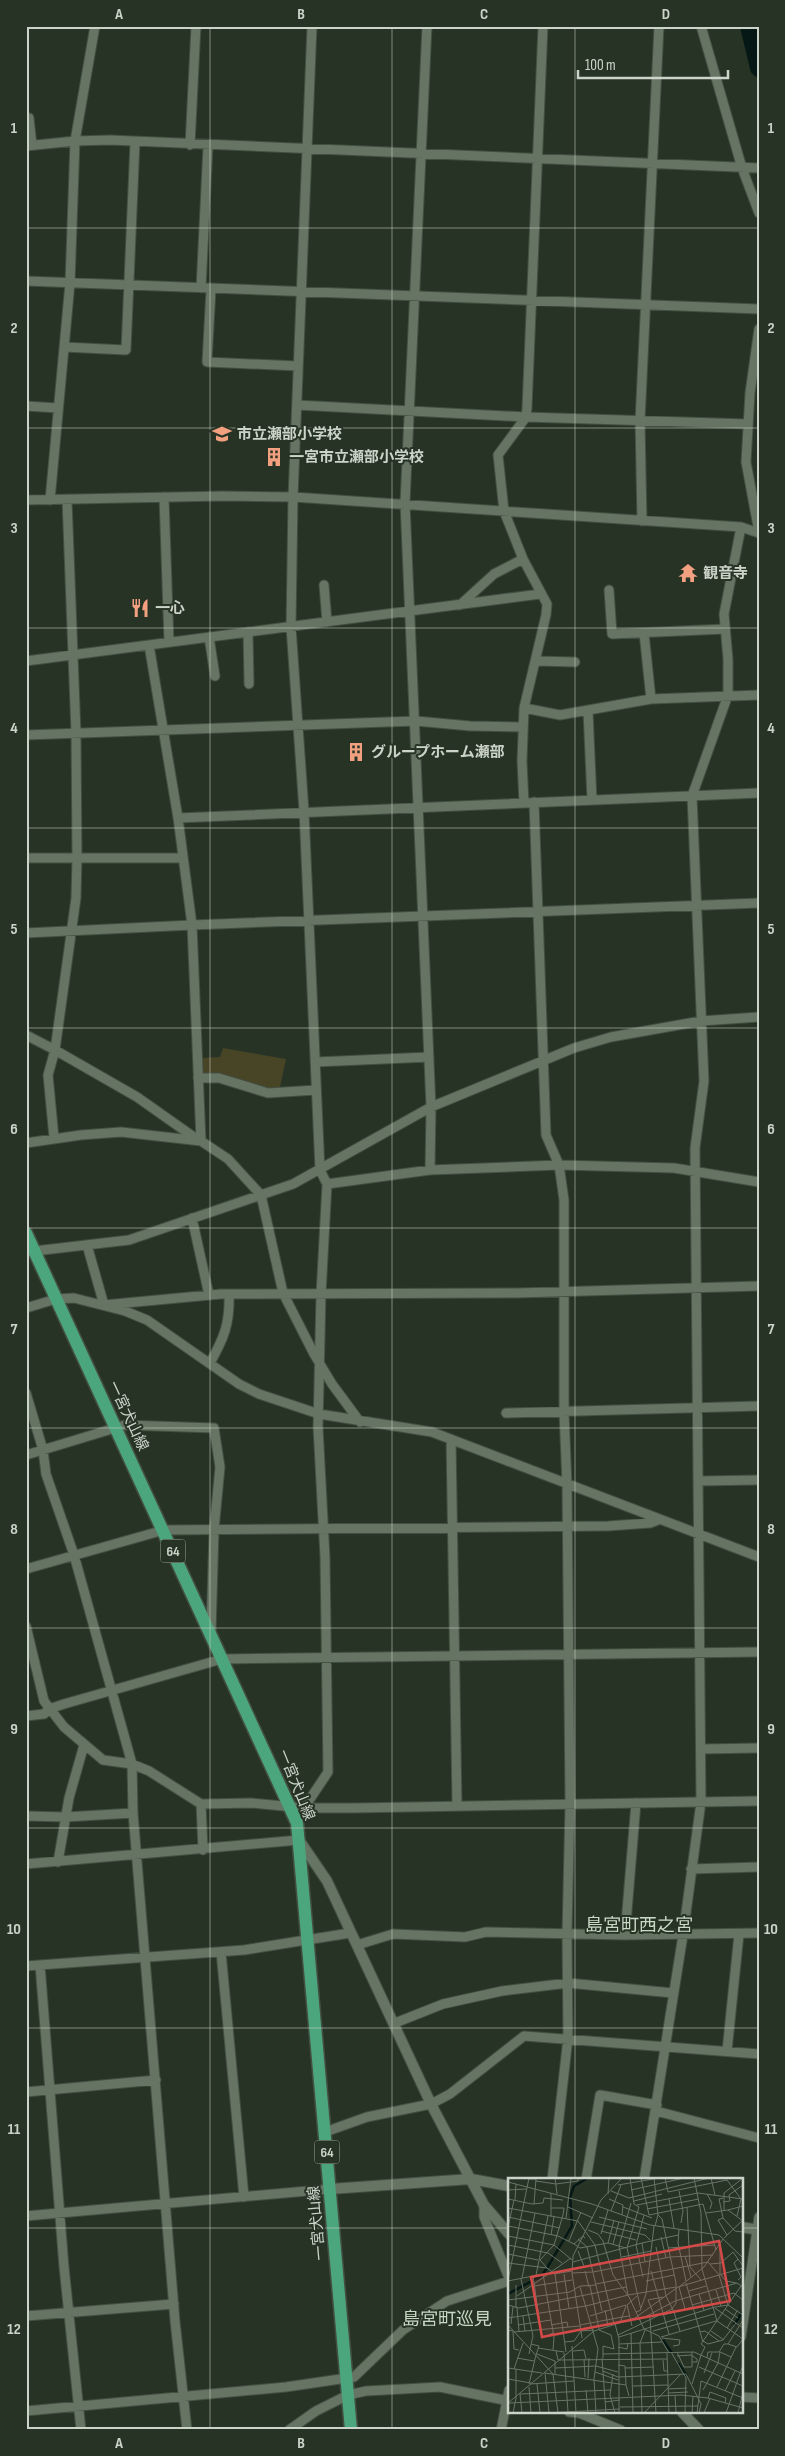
<svg xmlns="http://www.w3.org/2000/svg" width="785" height="2456" font-family="'Sofia Sans Condensed','Noto Sans JP',sans-serif">
	<style>
		.green { fill: #484426 }
		.lines { fill: none; stroke-linecap: round; stroke-linejoin: round }
		.river { stroke: #051815; stroke-width: 18 }
		.minor-casing { stroke: #444f43; stroke-width: 11 }
		.tertiary-casing { stroke: #444f43; stroke-width: 12 }
		.primary-casing { stroke: #444f43; stroke-width: 15 }
		.minor { stroke: #667463; stroke-width: 9 }
		.tertiary { stroke: #667463; stroke-width: 10 }
		.primary { stroke: #4ca67d; stroke-width: 12 }
		.grid { fill: none; stroke: #ccd4ca; stroke-width: 1; stroke-opacity: 0.55 }
		.labels { text-anchor: middle; dominant-baseline: central; stroke-width: 4; stroke-linejoin: round; paint-order: stroke }
		.shield { fill: #273425; stroke: #9aa498; stroke-width: 1 }
		.shield-label { font-size: 14px; font-weight: bold; fill: #ccd4ca }
		.poi-label { font-size: 15px; font-weight: bold; fill: #ccd4ca; stroke: #273425; text-anchor: start }
		.street-label { font-size: 15px; fill: #ccd4ca; stroke: #273425 }
		.quarter-label { font-size: 18px; fill: #c8d9c6; stroke: #273425 }
		.inset-river { fill: none; stroke: #051815; stroke-width: 2.5 }
		.inset-road { fill: none; stroke: #697467; stroke-width: 1 }
		.view { fill: #d44a48; fill-opacity: 0.15; stroke: #d44a48; stroke-width: 2.5 }
		.inset-edge { fill: none; stroke: #ccd4ca; stroke-width: 2.5 }
		.neatline { fill: none; stroke: #ccd4ca; stroke-width: 2 }
		.grid-label { font-size: 16px; text-anchor: middle; font-weight: bold; fill: #ccd4ca }
	</style>
	<rect width="100%" height="100%" fill="#273425"/>
	<!-- green -->
	<path class="green" d="M223,1048L286,1059L279,1092L201,1074L200,1058L220,1057Z"/>
	<g class="lines">
		<!-- river -->
		<path class="river" d="M749,26L759,68"/>
		<!-- minor casing -->
		<g class="minor-casing">
			<path id="minor" d="M312,26L293,497L291,627L304,811L320,1170L327,1184L430,1170L559,1165L674,1168L759,1182
				M427,26L405,503L431,1107L430,1170
				M701,26L742,168L759,213
				M26,118H29L32,145
				M190,145L196,26
				M26,146L75,141L110,140L759,168
				M26,281L759,309
				M201,288L208,146
				M211,289L207,362L298,366
				M64,347L126,350L135,142
				M297,405L526,417L748,424
				M26,406L58,408
				M164,497L169,642
				M26,500L223,496L293,497L741,527L759,533
				M50,500L70,283L75,141L95,26
				M642,521L640,421L659,26
				M759,532L746,462L750,393L759,329
				M324,585L327,622
				M609,590L612,634L725,629
				M460,605L494,574L523,559
				M248,632L249,684
				M644,633L651,699
				M209,637L215,676
				M149,645L178,818L192,925L201,1141
				M26,661L540,594
				M536,661L575,662
				M524,708L560,715L651,699L759,695
				M588,711L592,800
				M26,735L416,721L470,726L523,727
				M534,802L546,1135L559,1165L564,1200V1412L567,1485L570,1804L567,1933L568,2038L552,2180
				M524,803L522,761L524,708L546,615L547,604L523,559L504,511L498,455L526,417L527,408L543,26
				M178,818L759,793
				M26,858H183
				M26,933L192,925L759,903
				M26,1035L55,1050L76,898L77,858L76,733L67,500
				M316,1062L429,1057
				M198,1078H219L268,1093L316,1090
				M54,1138L48,1075L55,1050L137,1097L198,1140
				M26,1143L81,1135L121,1132L201,1141L228,1159L261,1195L283,1293L314,1354L332,1384L360,1422
				M192,1218L209,1295
				M87,1245L104,1305L221,1294L517,1293L759,1286
				M26,1252L129,1240L293,1184L431,1107L574,1048L611,1037L701,1021L759,1017
				M26,1308L56,1299L74,1298L125,1311L147,1320L239,1384L259,1394L319,1414L432,1432L759,1557
				M210,1363C224,1338 230,1324 229,1294
				M26,1393L43,1450L46,1474L74,1555L132,1764L133,1813L175,2321L187,2430
				M506,1413L759,1406
				M451,1439L457,1805
				M26,1455L125,1425L214,1428L220,1467L214,1530L211,1632
				M698,1481L759,1480
				M26,1569L164,1530L608,1526L650,1523L658,1520
				M26,1626L44,1701L64,1727L103,1760L132,1764L149,1771L201,1804L251,1803L304,1808H354L759,1801
				M26,1716L44,1714L49,1709L64,1704L222,1659L759,1652
				M701,1749L759,1748
				M201,1804L203,1850
				M304,1808L328,1772L325,1557L318,1427L321,1294L327,1184
				M26,1816L66,1817L133,1813
				M58,1862L69,1798L84,1745
				M26,1864L299,1840
				M691,1869L759,1867
				M625,1935L636,1803
				M357,1945L393,1934L465,1937L486,1932L625,1935L759,1933
				M221,1952L244,2197
				M40,1965L64,2267L81,2430
				M26,1966L244,1950L350,1933
				M395,2023L443,2004L502,1991L568,1983L673,1993
				M727,2051L739,1934
				M26,2092L156,2080
				M656,2111L759,2138
				M325,2132L367,2117L431,2104L450,2094L524,2036L759,2054
				M586,2180L600,2095L657,2105
				M644,2180L683,1935L701,1802L695,1148L704,1081L692,796L728,695V659L724,614L741,527
				M484,2205V2217L509,2278
				M26,2216L330,2189
				M26,2316L174,2304
				M741,2337L759,2217
				M741,2397L759,2398
				M26,2411L286,2387L354,2377L403,2330L447,2301L509,2281
				M569,2412L579,2413L621,2430
				M289,2430L316,2411L348,2395L366,2391L440,2387L509,2401
				M501,2430L509,2390"/>
		</g>
		<!-- tertiary casing -->
		<g class="tertiary-casing">
			<path id="tertiary" d="M299,1840L327,1881L431,2104L484,2205L509,2234
				M330,2189L471,2179L509,2186
				M741,2227L759,2230
				M682,2412L699,2430"/>
		</g>
		<!-- primary casing -->
		<g class="primary-casing">
			<path id="primary" d="M26,1233L297,1823L351,2430"/>
		</g>
		<!-- minor -->
		<use href="#minor" class="minor"/>
		<!-- tertiary -->
		<use href="#tertiary" class="tertiary"/>
		<!-- primary -->
		<use href="#primary" class="primary"/>
	</g>
	<!-- grid -->
	<path class="grid" d="M210,26V2430M392,26V2430M575,26V2180M26,228H759M26,428H759M26,628H759M26,828H759M26,1028H759M26,1228H759M26,1428H759M26,1628H759M26,1828H759M26,2028H759M26,2228H509M741,2228H759M575,2412V2430"/>
	<!-- icons -->
	<defs>
		<g id="school-bare" transform="scale(1.5)"><path d="M0-5L7-2L0 1L-7-2ZM-4 1L0 2.5L4 1V4Q0 6-4 4Z" fill="#f3a081" stroke="#273425" stroke-width="2.5" paint-order="stroke"/></g>
		<g id="building-bare" transform="scale(1.5)"><path d="M-4-6H4V6H1V3H-1V6H-4ZM-2.5-4.3h1.7v1.8h-1.7ZM.8-4.3h1.7v1.8H.8ZM-2.5-1h1.7V.8h-1.7ZM.8-1h1.7V.8H.8Z" fill="#f3a081" stroke="#273425" stroke-width="2.5" paint-order="stroke"/></g>
		<g id="temple-bare" transform="scale(1.5)"><path d="M0-6L5-2H3V0L6.5 2.5H4V6H1.5V3h-3V6H-4V2.5H-6.5L-3 0V-2H-5Z" fill="#f3a081" stroke="#273425" stroke-width="2.5" paint-order="stroke"/></g>
		<g id="restaurant-bare" transform="scale(1.5)"><path d="M-5-6h1v4h1v-4h1v4h1v-4h1v5L-1.5 .5V6h-2V.5L-5-1ZM5-6V6H3V1.5H1.5Q1.5-4 5-6Z" fill="#f3a081" stroke="#273425" stroke-width="2.5" paint-order="stroke"/></g>
	</defs>
	<g fill-rule="evenodd">
		<use href="#school-bare" x="222" y="434"/>
		<use href="#building-bare" x="274" y="457"/>
		<use href="#temple-bare" x="688" y="573"/>
		<use href="#restaurant-bare" x="140" y="608"/>
		<use href="#building-bare" x="356" y="752"/>
	</g>
	<g class="labels">
		<!-- shield labels -->
		<g class="shield">
			<rect x="160.5" y="1539.5" width="25" height="23" rx="4"/>
			<rect x="314.5" y="2140.5" width="25" height="23" rx="4"/>
		</g>
		<g class="shield-label">
			<text x="173" y="1551">64</text>
			<text x="327" y="2152">64</text>
		</g>
		<!-- poi labels -->
		<g class="poi-label">
			<text x="237" y="434">市立瀬部小学校</text>
			<text x="289" y="457">一宮市立瀬部小学校</text>
			<text x="703" y="573">観音寺</text>
			<text x="155" y="608">一心</text>
			<text x="371" y="752">グループホーム瀬部</text>
		</g>
		<!-- street labels -->
		<g class="street-label">
			<text transform="translate(128 1416) rotate(65)">一宮犬山線</text>
			<text transform="translate(296 1785) rotate(68)">一宮犬山線</text>
			<text transform="translate(317 2223) rotate(-95)">一宮犬山線</text>
		</g>
		<!-- quarter labels -->
		<g class="quarter-label">
			<text x="639" y="1925">島宮町西之宮</text>
			<text x="447" y="2319">島宮町巡見</text>
		</g>
	</g>
	<!-- overview -->
	<g transform="translate(508 2178)">
		<rect width="235" height="235" fill="#273425"/>
		<path class="inset-river" d="M0,116L33,98L39,90L64,48L62,19L66,8L80,0M226,147L235,133M155,162L164,175M170,185L179,198"/>
		<path class="inset-road" d="M47,0L49,16M122,0L126,26L131,29L119,70L133,132L128,134M133,0L141,37L195,26L208,72M146,0L150,37L147,48M157,0L160,14L219,2M186,0L193,35L194,91L207,136L209,143L235,161M203,0L207,17M21,1H28L26,26M219,2L233,21L229,38M28,3L48,6L70,3V0M0,4L84,26L142,47L211,57L235,80M110,7L151,0M0,12L18,11M123,12L176,0M103,13L121,20L201,0M171,13L175,33L173,45M100,16L101,0M199,16L204,25L202,31M215,20L211,21L215,40L227,53L235,54M0,21L24,26L35,25L36,20L55,22M101,21L115,27L114,37M161,21L166,50M7,22L8,6M126,23L154,16M215,24L222,23L221,17L235,7M129,27L190,15L235,21M60,29L85,40M115,29L144,40M179,29L182,89L193,102M0,30L70,43L87,67L106,146M139,31L191,21M220,32L235,28M103,33L113,7M216,33V15L235,0M198,35L220,32L235,43M0,39L52,50M43,39V15M91,39L139,51M58,40L63,0M215,40L210,42L219,57M83,44L137,57L142,62M0,48L50,58L66,66M0,49L6,22M171,51L170,65L178,103M80,52L90,56L95,63L105,97L121,119L136,151L151,158L161,175M93,53L128,62M93,56L100,32M43,57L46,39M0,58L46,67L64,82M153,59L158,80M77,60L75,58L66,66L72,70L100,65L118,70M216,60L235,42M70,61L79,69L94,133M61,63L73,34M100,65L106,42M134,65L170,57M105,66L111,44M0,67L40,75L54,85M212,68V96L218,103L228,105M148,69L158,118L166,134L155,137M160,70L207,67M70,73L76,88M0,76L30,82M177,78L183,99M114,79L143,73M65,84L134,65L137,84M0,85L39,90L47,96L58,174M202,86L213,85L225,74L235,88M39,90L32,82L46,67L55,37L56,30H43M64,91L114,81M77,93L81,109M143,93L161,156M64,95L85,94L162,79L205,77M35,96L46,159L45,172M46,96L64,93M56,96L61,130M28,97L40,38M25,98L34,160L45,155M135,99L128,67L136,37M14,100L27,35M13,101L25,158L21,176M0,102L21,0M230,102L233,99L226,85L230,81M0,103L35,96M138,103L166,97M178,105L195,164M88,106L200,84L211,97L220,127M26,108L64,102M82,108L91,151M72,109L90,171L86,201L88,235M208,112L213,128M181,113L198,108M191,116L196,132M120,117L168,109M9,118L63,80M0,122L62,114L72,108L88,107M0,127L11,130L118,109M184,127L226,115L235,122M118,128L114,139L121,138M8,130V107M9,130L11,153M133,130L138,116L146,48M207,130L235,150M177,131L171,109L196,89L215,61M217,131L230,140M97,132L100,148M15,138L17,153M82,138L118,127M147,139L140,122L155,119M0,140L78,128L120,117L111,68L123,25M135,140L167,123L229,105L235,109M142,140L148,235M3,146L5,129M107,146L111,161V235M0,147L45,196L50,235M10,147L43,142M43,147L59,144L60,149M72,147L114,139L112,145M124,148L119,127L129,118M219,150L229,133M0,152L5,153L6,171L11,172M91,152L103,157L106,171M145,153L206,136M172,153L166,134L185,129M203,153L216,162M6,154L72,148M192,154L197,153L211,163M123,155L125,235M110,157L164,131L168,125V105L154,41L150,37M111,159L207,129L220,127L235,137M153,159L208,143M74,160L64,95L65,78L93,22L114,0M154,160L172,162L171,167L165,168M195,163L200,166L215,162L228,145M57,164L66,163L73,153L86,152M23,166L31,168L28,177M111,166L154,164M220,166L229,169L235,161M64,168L68,235M110,169L119,171L120,165M30,170L56,174M48,173L50,182L159,181M65,173L76,172L78,181M163,174L178,200L177,235M169,174L176,189H184V174M56,175L60,234M159,175L161,235M29,176L47,183V196M95,176L186,174L235,196M193,177L197,169L193,166L233,108M169,178L183,177L189,181V184H184M9,180L26,183M94,180L98,235M95,180V168L106,171M199,180L200,174H211L216,166H220L235,142M76,181L77,199M155,182L156,193H160M110,187L117,188L118,207M191,189L235,208M0,190L34,195M47,190L88,188L110,194M117,190L146,189M6,191L15,165M95,193L110,199L178,196L193,226L191,235M87,194L110,202M37,195L118,207L121,218M37,195L41,235M196,195L204,175M105,196L102,217L107,235M80,200L81,180M0,201L23,205M21,206L28,177M22,206L66,203M29,206L32,235M184,206L193,177M125,208L160,207M21,209L23,235M209,209L228,169M160,211L179,210M78,212L80,235M195,212L210,185L212,174L223,179M217,213L227,193M160,215L180,214M12,216L103,212M12,216L14,235M167,217L168,234M200,220L202,214L218,220L217,225M97,224L112,222M0,225L86,153L127,140L170,109L235,90M1,225L173,217L200,220L235,230M112,229L190,228M5,235L8,220V191M38,235L112,231M134,235L132,165L137,152M136,235L173,196M166,235H182M184,235L185,218M189,235L193,203L235,220M196,235L202,220M218,235L235,187M230,235L235,214"/>
		<path class="view" d="M211,63L222,123L34,159L23,99Z"/>
		<rect width="235" height="235" class="inset-edge"/>
	</g>
	<!-- border -->
	<rect width="785" height="2456" fill="none" stroke="#273425" stroke-width="55"/>
	<!-- scale -->
	<path d="M578 70v8h150v-8" fill="none" stroke="#ccd4ca" stroke-width="2.5"/>
	<text x="585" y="70" font-size="15" fill="#ccd4ca" stroke="#273425" stroke-width="4" paint-order="stroke">100 m</text>
	<rect x="28" y="28" width="730" height="2400" class="neatline"/>
	<g class="grid-label">
		<text x="119" y="19">A</text>
		<text x="301" y="19">B</text>
		<text x="484" y="19">C</text>
		<text x="666" y="19">D</text>
		<text x="14" y="133">1</text>
		<text x="771" y="133">1</text>
		<text x="14" y="333">2</text>
		<text x="771" y="333">2</text>
		<text x="14" y="533">3</text>
		<text x="771" y="533">3</text>
		<text x="14" y="733">4</text>
		<text x="771" y="733">4</text>
		<text x="14" y="934">5</text>
		<text x="771" y="934">5</text>
		<text x="14" y="1134">6</text>
		<text x="771" y="1134">6</text>
		<text x="14" y="1334">7</text>
		<text x="771" y="1334">7</text>
		<text x="14" y="1534">8</text>
		<text x="771" y="1534">8</text>
		<text x="14" y="1734">9</text>
		<text x="771" y="1734">9</text>
		<text x="14" y="1934">10</text>
		<text x="771" y="1934">10</text>
		<text x="14" y="2134">11</text>
		<text x="771" y="2134">11</text>
		<text x="14" y="2334">12</text>
		<text x="771" y="2334">12</text>
		<text x="119" y="2448">A</text>
		<text x="301" y="2448">B</text>
		<text x="484" y="2448">C</text>
		<text x="666" y="2448">D</text>
	</g>
</svg>
